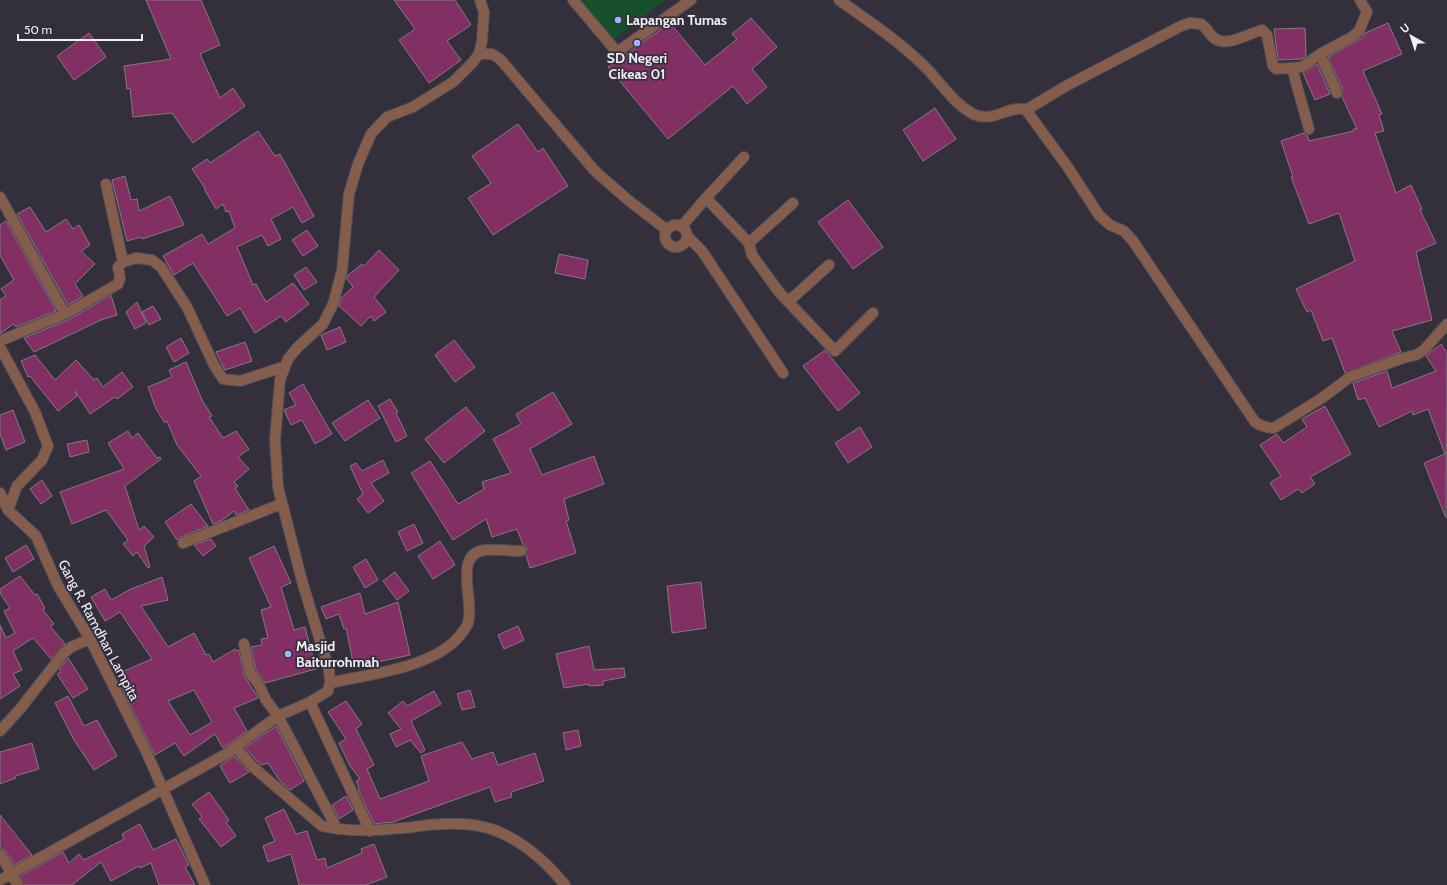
<svg xmlns="http://www.w3.org/2000/svg" width="1447" height="885" font-family="Cabin,sans-serif">
	<style>
		.green { fill: #17502a }
		.building { fill: #822f64; stroke: #867880; fill-rule: evenodd }
		.lines { fill: none; stroke-linecap: round; stroke-linejoin: round }
		.street-casing { stroke: #514e59; stroke-width: 12 }
		.street { stroke: #845d4c; stroke-width: 10 }
		.poi-dot { fill: #9fb3fd; stroke: #332f3b; stroke-width: 1.5 }
		.labels { text-anchor: middle; dominant-baseline: central; stroke-width: 3.5; stroke-linejoin: round; paint-order: stroke }
		.poi-label { font-size: 14px; font-weight: bold; fill: #f0eef6; stroke: #332f3b; text-anchor: start }
		.street-label { font-size: 14px; fill: #f0eef6; stroke: #332f3b }
	</style>
	<rect width="100%" height="100%" fill="#332f3b"/>
	<!-- green -->
	<path class="green" d="M580,0H665L613,40Z"/>
	<!-- building -->
	<path class="building" d="M146,0H201L220,45L200,54L220,98L233,88L245,106L193,143L172,113L133,117L130,88L127,89L124,66L171,59Z
		M394,0H455L471,25L447,41L461,60L429,83L399,40L415,29Z
		M751,18L777,47L752,69L767,87L747,104L733,86L668,139L608,67L670,23L705,65L737,39L732,34Z
		M1388,23L1402,54L1363,71L1382,114L1379,115L1384,131L1375,133L1396,193L1411,185L1422,209L1420,210L1436,243L1416,252L1432,320L1392,331L1401,352L1345,373L1332,338L1323,341L1311,310L1307,312L1296,289L1355,261L1339,213L1309,224L1291,177H1293L1281,141L1304,133L1307,135L1309,141L1354,131L1353,129H1357L1342,97L1343,90L1328,57L1362,38L1365,33Z
		M1305,28L1306,56L1302,59L1278,60L1274,29Z
		M89,33L106,57L74,80L57,56Z
		M1317,64L1330,94L1315,100L1303,73Z
		M935,108L956,139L923,161L903,130Z
		M518,124L538,152L543,148L568,186L493,235L468,198L491,183L472,156Z
		M258,131L275,156L280,154L314,216L302,223L293,207L271,219L281,239L268,246L262,235L237,247L253,285L256,284L266,302L293,283L309,304L286,322L281,316L255,333L240,308L227,316L193,263L174,275L163,256L202,234L208,244L235,228L229,211L226,212L223,204L216,209L204,189L205,188L192,169L207,159L210,163Z
		M125,176L131,200L137,199L139,211L170,196L184,225L142,239L141,237L127,241L112,180Z
		M848,200L883,247L853,269L818,222Z
		M30,207L46,232L66,219L73,229L79,225L90,245L81,251L95,264L75,284L83,296L68,305L17,214Z
		M6,221L56,311L16,327L13,324L0,334V300L6,296L1,289L14,280L0,255V225Z
		M307,230L318,246L303,256L292,240Z
		M379,250L399,270L374,297L386,312L374,321L371,316L361,326L339,306L341,298L353,287L347,279V276L362,264L364,266Z
		M559,254L588,260L585,279L555,273Z
		M306,267L317,282L304,290L294,275Z
		M111,295L117,315L101,320L34,352L24,338L68,320Z
		M137,302L146,323L135,329L126,312Z
		M153,306L161,319L149,325L142,312Z
		M340,327L346,342L327,350L321,335Z
		M181,338L189,353L174,362L166,347Z
		M454,340L475,367L455,382L435,355Z
		M245,342L252,361L225,370L216,352Z
		M1441,344L1447,353L1446,518L1424,463L1445,454L1428,409L1413,415L1412,411L1379,427L1365,398L1358,400L1353,383L1387,371L1392,388L1436,371L1426,356Z
		M825,350L860,393L838,411L803,366Z
		M35,355L55,380L76,360L94,380L97,378L103,387L122,372L133,387L117,399L115,397L90,414L75,391L77,396L58,411L30,376L28,377L21,361Z
		M186,362L202,400L212,416L209,417L223,438L236,431L249,449L238,457L249,469L234,482L238,486L235,488L249,510L236,515L234,511L221,521L213,524L194,481L201,476L177,445L167,421L165,423L156,409L148,387L172,377L169,370Z
		M303,384L332,434L315,444L302,420L291,425L284,410L296,405L289,393Z
		M553,392L572,424L530,449L542,475L594,456L604,484L564,499L569,520L566,521L576,553L530,568L526,555L527,548L523,545L517,529L492,537L486,519L453,540L411,473L430,461L458,504L484,489L482,482L511,473L493,439L521,424L516,414Z
		M390,399L398,412L396,413L407,436L396,442L378,406Z
		M368,400L380,418L345,441L332,423Z
		M1325,406L1351,454L1310,477L1315,484L1302,493L1298,489L1281,500L1270,483L1281,476L1260,445L1277,434L1283,443L1307,427L1302,419Z
		M466,407L485,431L444,463L425,439Z
		M13,410L25,442L6,450L0,434V415Z
		M860,427L872,447L848,463L835,443Z
		M128,431L132,438L138,433L157,458L160,457L161,459L125,486L139,530L144,526L154,537L144,546L150,567L148,568L137,552L133,556L123,544L128,540L106,510L72,524L60,492L124,469L108,443Z
		M87,440L89,452L70,457L67,444Z
		M383,460L389,473L371,483L384,501L368,513L357,499L363,494L350,466L356,463L362,471Z
		M42,480L52,496L41,504L30,489Z
		M191,504L208,526L181,537L177,540L165,522Z
		M414,524L423,543L407,551L398,532Z
		M211,539L216,546L203,556L194,545Z
		M440,541L455,565L433,579L418,556Z
		M26,545L34,559L13,572L5,558Z
		M274,546L291,583L281,587L294,630L305,627L316,669L265,683L256,670L251,647L262,645L261,639L268,638L261,610L271,607L249,558Z
		M366,559L378,580L365,588L353,567Z
		M395,572L409,591L397,600L383,581Z
		M20,576L35,595L37,594L45,608L43,610L54,624L50,626L65,644L51,659L33,638L13,651L22,670L13,674L20,686L0,699V625L6,638L15,633L4,611L10,608L0,593V589Z
		M162,577L168,600L141,606L168,647L194,633L206,655L209,654L213,662L235,649L236,651L239,650L244,675L258,698L234,708L247,731L223,748L215,734L184,756L175,743L155,755L126,697L117,674L152,659L120,612L105,621L91,597L105,589L111,600L131,589ZM194,690L212,722L190,735L168,701Z
		M701,582L706,628L672,633L667,586Z
		M360,593L365,614L398,602L410,655L354,667L346,628L344,629L339,614L326,619L321,607Z
		M518,626L524,640L504,649L498,635Z
		M589,646L594,670L624,668L625,677L603,681V685L589,686V684L564,688L556,654Z
		M68,658L88,689L73,698L57,674L61,672L59,669Z
		M470,690L475,707L462,710L457,694Z
		M434,691L441,704L411,721L425,750L421,753L410,740L396,747L390,734L401,729L388,713L403,701L407,706Z
		M68,696L84,726L97,720L117,756L94,770L74,740L55,703Z
		M346,701L362,724L356,729L374,765L367,769L380,799L429,781L421,756L462,742L472,759L493,752L498,765L535,753L544,781L511,792L512,797L495,802L490,787L393,822L374,824L358,789L359,788L356,781L360,779L350,766L339,743L346,739L328,712Z
		M276,726L304,781L290,790L280,781L268,763L261,765L245,748Z
		M578,730L581,746L566,750L563,733Z
		M32,743L39,769L15,776L16,778L0,784V752Z
		M234,756L249,772L230,783L220,766Z
		M209,792L229,820L226,822L236,836L221,847L199,819L202,817L192,804Z
		M346,796L353,810L339,819L332,805Z
		M284,809L296,834L307,831L317,860L325,858L327,868L362,853L361,849L374,844L387,877L366,885H299L291,854L268,862L263,846L275,841L265,818Z
		M0,815L32,855L14,865L5,850L0,848Z
		M140,824L153,850L176,839L189,865L185,867L195,885H159L151,863L140,868L139,866L111,881L101,862L72,885H24L20,876L63,852L69,863L79,854L84,860L124,839L122,834Z"/>
	<g class="lines">
		<!-- street casing -->
		<g class="street-casing">
			<path id="street" d="M573,0L617,52L691,0
				M839,0C867,20 896,39 921,63C939,79 951,102 973,114C994,124 1009,104 1026,110L1067,166L1099,215L1110,225L1124,231L1133,241L1255,422C1261,426 1266,428 1274,428L1322,398L1350,377L1403,358L1416,355L1424,350L1447,324
				M479,54H492L500,59L595,171L628,200L667,230
				M1320,54L1337,93
				M1292,68L1309,129
				M1026,110L1066,86L1181,26L1190,23L1201,24C1207,28 1209,34 1214,38C1227,48 1249,33 1262,30L1267,35L1273,66L1276,69L1302,67L1320,54L1352,37L1359,31L1367,12L1360,0
				M106,184L123,262
				M0,197L65,314L0,341
				M706,198L744,157
				M665 236a11 11 0 1 1 22 0a11 11 0 1 1-22 0Z
				M682,226L706,198L749,243L752,255L779,292L835,351L873,313
				M688,237L702,251L783,373
				M749,243L793,203
				M789,301L829,265
				M65,314L118,284L120,278L118,267L123,262L136,258L152,260L161,267L187,307L214,365L223,379L240,381L283,367
				M0,347L35,412L48,446L42,460L17,486L8,510
				M0,493L8,510L36,536L58,586L90,639L146,751L205,885
				M183,543L281,504
				M244,644L250,673L258,683L266,700L278,716L337,829
				M330,683C369,674 426,669 456,640C460,635 466,629 468,623C475,602 452,554 485,550C496,549 509,551 521,551
				M310,702L370,831
				M0,731L20,709L63,654L71,647L90,639
				M235,747L253,767L322,826C353,833 382,830 413,827C434,824 458,822 479,826C513,832 544,859 565,885
				M0,854L18,885
				M0,880L226,754L278,716L310,702L328,691L330,683L329,670L302,581L278,487L275,440L280,380L288,359L297,348L323,324L333,304L342,271L349,194L358,164L371,134L387,117L413,107L453,82L473,62L479,54L482,41L484,12L480,0"/>
		</g>
		<!-- street -->
		<use href="#street" class="street"/>
	</g>
	<!-- markers -->
	<g class="poi-dot">
		<circle cx="618" cy="20" r="4"/>
		<circle cx="637" cy="43" r="4"/>
		<circle cx="288" cy="654" r="4"/>
	</g>
	<g class="labels">
		<!-- poi labels -->
		<g class="poi-label">
			<text x="626" y="20">Lapangan Tumas</text>
			<text x="637" y="58" text-anchor="middle">SD Negeri<tspan x="637" dy="16">Cikeas 01</tspan></text>
			<text x="296" y="646">Masjid<tspan x="296" dy="16">Baiturrohmah</tspan></text>
		</g>
		<!-- street labels -->
		<g class="street-label">
			<text transform="translate(99 630) rotate(62)">Gang R. Ramdhan Lampita</text>
		</g>
	</g>
	<!-- north arrow -->
	<g transform="translate(1411 36) rotate(321)" stroke="#332f3b" stroke-width="3" paint-order="stroke">
	<path d="M0-3L7 15L0 10L-7 15Z" fill="#f0eef6"/>
	<text y="-6" font-size="11" font-weight="bold" text-anchor="middle" fill="#f0eef6">U</text>
	</g>
	<!-- scale -->
	<path d="M18 34v6h124v-6" fill="none" stroke="#f0eef6" stroke-width="2"/>
	<text x="24" y="34" font-size="12" fill="#f0eef6" stroke="#332f3b" stroke-width="3" paint-order="stroke">50 m</text>
</svg>
